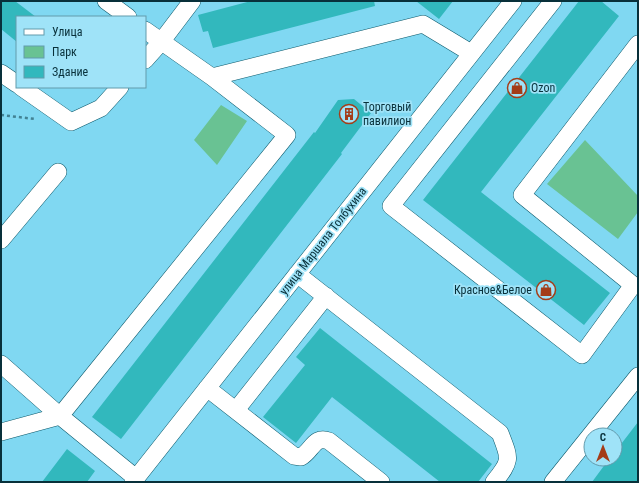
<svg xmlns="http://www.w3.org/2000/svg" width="639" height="483" font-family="'Roboto Condensed',sans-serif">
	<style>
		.green { fill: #69c293 }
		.building { fill: #32b8bd }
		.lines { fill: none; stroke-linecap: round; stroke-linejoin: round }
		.minor-casing { stroke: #0b586a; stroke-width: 18 }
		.path { stroke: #428294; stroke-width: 2.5; stroke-dasharray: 3 3; stroke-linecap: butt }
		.minor { stroke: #fff; stroke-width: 17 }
		.labels { text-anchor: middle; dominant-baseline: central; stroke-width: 3.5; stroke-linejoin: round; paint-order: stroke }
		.poi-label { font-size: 12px; fill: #08303a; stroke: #9fe3f8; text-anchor: start }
		.street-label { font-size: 12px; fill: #08303a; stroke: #9fe3f8 }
	</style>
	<rect width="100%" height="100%" fill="#80d8f2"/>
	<!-- green -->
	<path class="green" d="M221,105L247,121L217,165L194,140Z
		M585,140L638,196V212L618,239L547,184Z"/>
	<!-- building -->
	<path class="building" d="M1,1H15L36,17H17V42L1,29Z
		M251,1H374L375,6L213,48L208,31L203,32L198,15Z
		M416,1H453L439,19Z
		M579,1H601L619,16L481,192L610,293L584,325L423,200Z
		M354,99L371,113L341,153L342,154L121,439L92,417L314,132L315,133L338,100Z
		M320,328L492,464L478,482H440L332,397L296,443L263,417L305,365L296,357Z
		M638,422V482H592L609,459H615V452Z
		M67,449L95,471L87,482H42Z"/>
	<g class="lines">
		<!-- minor casing -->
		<g class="minor-casing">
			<path id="minor" d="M106,1L128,17
				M553,1L391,206L582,355L633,285L522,195L638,44
				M145,60L161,42L192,1
				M1,73L17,84
				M212,77L423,24L471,53
				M21,87L71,122L101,108L120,87
				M1,240L58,172
				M297,274L500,433C510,459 512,460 494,482
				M1,364L60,416
				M207,388L294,456L301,457C312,451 314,435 329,441L381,482
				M236,410L326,296
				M1,432L60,416
				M136,478L60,416L287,135L212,77L145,30
				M133,482L513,1
				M553,482L638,376"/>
		</g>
		<!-- path -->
		<path class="path" d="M1,115L35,119"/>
		<!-- minor -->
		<use href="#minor" class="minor"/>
	</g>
	<!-- icons -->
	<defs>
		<g id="shop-ring" transform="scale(1)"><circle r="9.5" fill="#9fe3f8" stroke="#a43d18" stroke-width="1.5"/><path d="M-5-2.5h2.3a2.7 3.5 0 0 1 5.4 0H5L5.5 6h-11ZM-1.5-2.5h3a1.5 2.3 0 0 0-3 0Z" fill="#a43d18"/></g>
		<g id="building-ring" transform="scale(1)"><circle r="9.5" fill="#9fe3f8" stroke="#a43d18" stroke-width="1.5"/><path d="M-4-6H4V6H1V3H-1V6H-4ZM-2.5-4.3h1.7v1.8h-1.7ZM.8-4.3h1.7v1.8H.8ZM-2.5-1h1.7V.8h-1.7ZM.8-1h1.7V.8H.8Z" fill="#a43d18"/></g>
	</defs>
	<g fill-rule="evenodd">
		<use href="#shop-ring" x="517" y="88"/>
		<use href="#building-ring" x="349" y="114"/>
		<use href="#shop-ring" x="546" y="290"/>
	</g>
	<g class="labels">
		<!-- poi labels -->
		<g class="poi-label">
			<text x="531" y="88">Ozon</text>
			<text x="363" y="107">Торговый<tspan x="363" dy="14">павилион</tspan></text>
			<text x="532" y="290" text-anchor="end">Красное&amp;Белое</text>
		</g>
		<!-- street labels -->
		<g class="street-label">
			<text transform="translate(323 241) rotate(-52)">улица Маршала Толбухина</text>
		</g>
	</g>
	<!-- border -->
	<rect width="639" height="483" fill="none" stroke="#08303a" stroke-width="4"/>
	<!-- legend -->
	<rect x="16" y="16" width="130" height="72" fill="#9fe3f8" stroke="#639bac"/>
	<rect x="24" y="29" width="20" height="6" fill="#ffffff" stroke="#639bac"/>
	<text x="52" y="36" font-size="12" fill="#08303a">Улица</text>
	<rect x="24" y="46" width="20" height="12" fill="#69c293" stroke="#639bac"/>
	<text x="52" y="56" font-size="12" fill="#08303a">Парк</text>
	<rect x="24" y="66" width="20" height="12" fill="#32b8bd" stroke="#639bac"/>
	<text x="52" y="76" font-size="12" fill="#08303a">Здание</text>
	<!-- north arrow -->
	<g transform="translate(603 447)"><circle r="19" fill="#9fe3f8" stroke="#639bac"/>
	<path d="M0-3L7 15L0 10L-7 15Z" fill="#a43d18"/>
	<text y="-6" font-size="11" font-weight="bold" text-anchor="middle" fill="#08303a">С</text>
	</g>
</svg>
